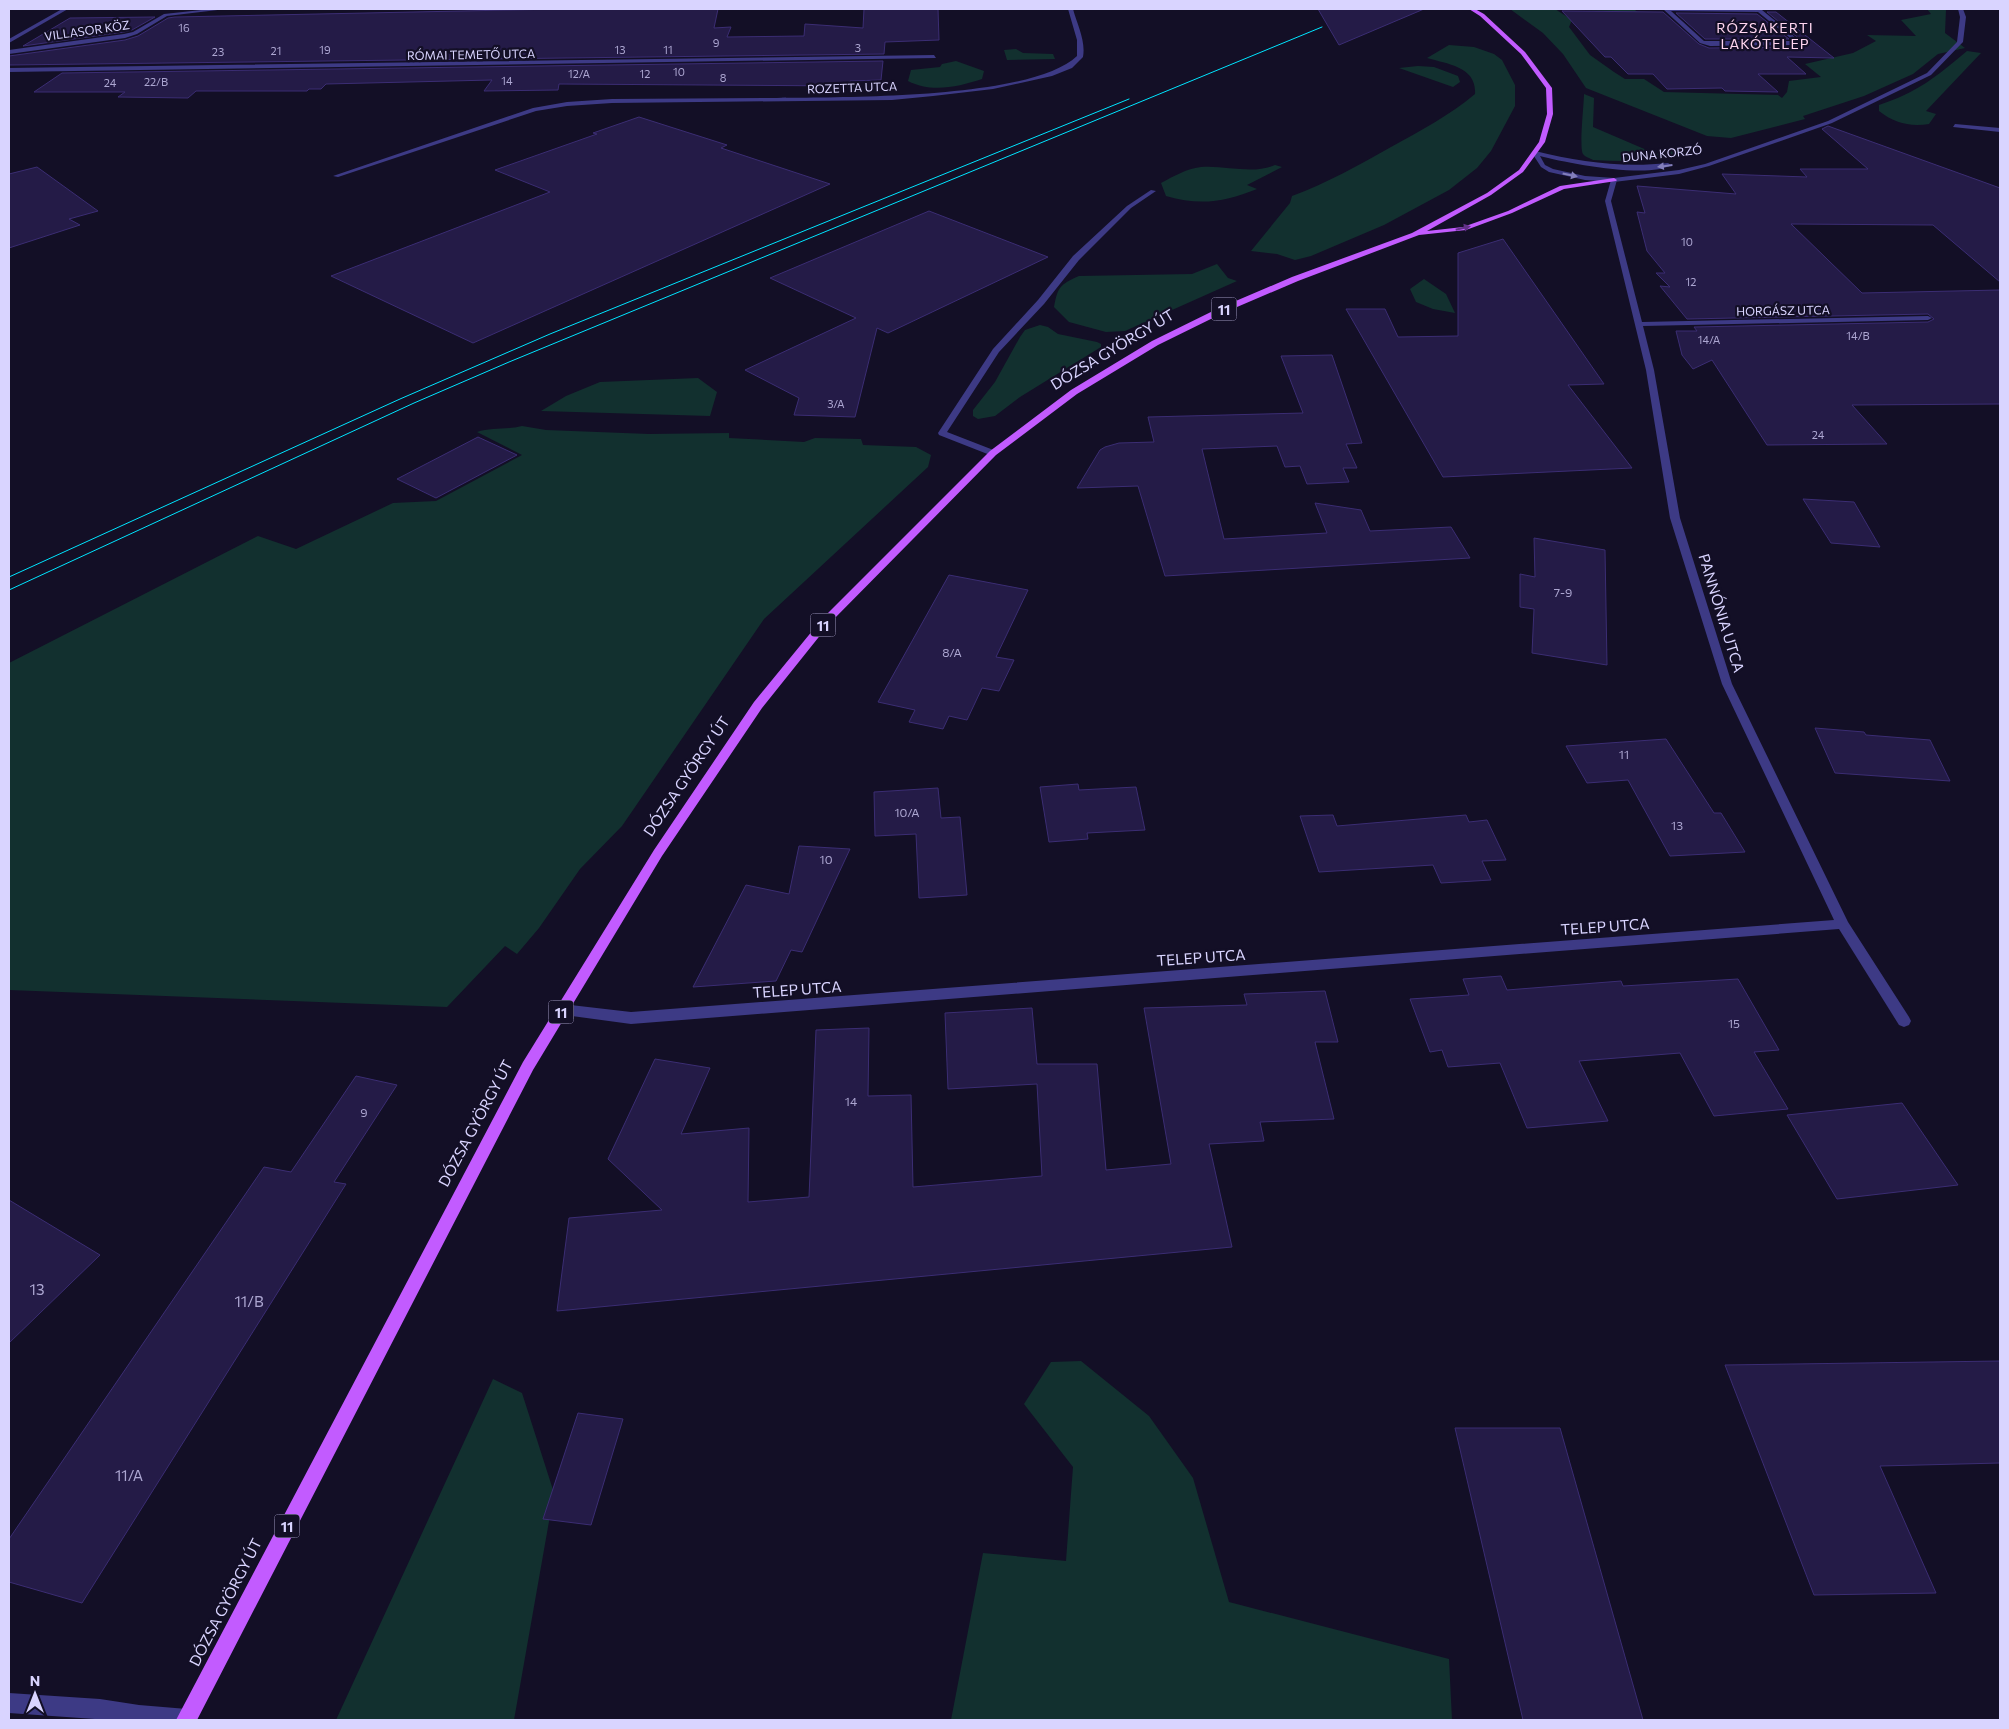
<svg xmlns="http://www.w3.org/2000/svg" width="2009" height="1729" font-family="Commissioner,sans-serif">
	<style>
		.green { fill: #12302f }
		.building { fill: #241b47; stroke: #3b2d73 }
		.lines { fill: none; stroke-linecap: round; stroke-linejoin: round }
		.minor { fill: #3d3a85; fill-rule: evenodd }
		.tertiary { fill: #3d3a85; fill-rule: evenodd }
		.primary { fill: #c25bff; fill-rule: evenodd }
		.tram { stroke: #00e5ff; stroke-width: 1 }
		.oneway { fill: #837fbc }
		.oneway2 { fill: #623188 }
		.labels { text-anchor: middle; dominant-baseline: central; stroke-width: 4.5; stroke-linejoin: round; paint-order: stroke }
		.far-number-label { font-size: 11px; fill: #aca6d1 }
		.far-street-label { font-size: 12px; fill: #d9d4ff; stroke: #130f26 }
		.number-label { font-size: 12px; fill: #aca6d1 }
		.far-neighbourhood-label { font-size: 14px; letter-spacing: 1px; fill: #ffd6f0; stroke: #130f26 }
		.shield { fill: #130f26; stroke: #9e99be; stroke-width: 1 }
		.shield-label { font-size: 14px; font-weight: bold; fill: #d9d4ff }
		.street-label { font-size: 15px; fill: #d9d4ff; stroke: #130f26 }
		.near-number-label { font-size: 15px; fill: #aca6d1 }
	</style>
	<rect width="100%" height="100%" fill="#130f26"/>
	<!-- green -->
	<path class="green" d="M1510,9H1650L1635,10L1661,30L1621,17L1615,11L1555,9L1572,20L1569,27L1590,55L1614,72L1625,79H1644L1664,92L1778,95L1782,98L1787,92L1789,81L1821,77L1805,64L1853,53L1876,41L1867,35L1916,36L1901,20L1931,14L1927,9H1946L1945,33L1965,48L1938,54L1913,74L1864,96L1803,116L1805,119L1731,138L1707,136L1586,88L1563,54L1543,33Z
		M1449,45L1474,47L1494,54L1502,60L1515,85V106L1491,151L1477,168L1449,190L1384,225L1311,256L1295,260L1277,254L1251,251L1290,203L1292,196C1327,183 1359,165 1391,147C1420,131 1450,115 1475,94C1477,67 1448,64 1427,58Z
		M1016,49L1023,53L1053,54L1055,59L1007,60L1004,50Z
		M1967,51L1981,53L1926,111L1936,114L1929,124C1910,127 1894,123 1879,111V105C1918,92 1936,77 1967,51Z
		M956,61L984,71L982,79C958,87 931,93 908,81L911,70L940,67L942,64Z
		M1418,66L1434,67L1458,76L1460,82L1453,87L1399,68Z
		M1584,94L1594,98L1593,127L1656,154L1684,147L1691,150C1659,162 1627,162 1593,160C1590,158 1585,157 1583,154C1579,148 1584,104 1584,94Z
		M1275,165L1282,167L1247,185L1257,189C1225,202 1200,206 1166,196L1161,183C1174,176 1186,169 1201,167C1226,165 1252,175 1275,165Z
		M1217,264L1228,278L1237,281L1125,331L1106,332L1069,322L1054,307C1058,287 1059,285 1079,276L1192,274Z
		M1424,279L1446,294L1455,313L1433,309L1416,302L1410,289Z
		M1040,325L1048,327L1058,334L1097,342L1101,344V347L1020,397L995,416L978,419L973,416V410L995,382L1020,337L1025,330Z
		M698,378L717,392L710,416L541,411L566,396L600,382Z
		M522,426L546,430L649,434L729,433V438L804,442L815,438L861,439L863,445L916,447L931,455L928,467L764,619L622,826L580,869L539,928L517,954L505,946L447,1007L9,990V663L258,536L296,549L393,503L436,501L522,455L477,432C491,427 507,430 522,426Z
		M1081,1361L1149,1416L1193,1478L1229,1602L1449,1659L1452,1720H951L983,1553L1066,1561L1073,1467L1024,1404L1051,1362Z
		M493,1379L522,1393L554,1493L514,1720H336Z"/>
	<!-- building -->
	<path class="building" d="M558,9H718L714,28L731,27L727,37L804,36L805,24L863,28L864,9H938L939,40L885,42L884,54L9,65V56L125,40L138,36L168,18L175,17Z
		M1318,9H1424L1339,45Z
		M1562,11L1663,12L1699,44L1709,48L1799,47L1803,45V42L1767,12H1776L1834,58L1787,57L1806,74H1758L1778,92L1725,91L1722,88L1667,89L1653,74H1628L1611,57H1605Z
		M1676,13L1757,14L1789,39H1705Z
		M155,17L132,30L124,32L23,46L70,18Z
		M883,61L881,80L850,81L849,86L559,84L558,90L484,91L492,80L326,84L321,89H309L307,91H196L188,98L118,97L125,92H34L62,73Z
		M639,117L727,145L721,148L830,184L473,343L331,276L550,192L495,170L597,134L593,133Z
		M1828,126L2000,188V282L1933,225L1791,224L1862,293L2000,290V404L1852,405L1887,444L1767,445L1712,360L1693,369L1682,355L1676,331H1697L1694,327L1928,322L1934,319L1928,314L1687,319L1660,286L1670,287L1656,273H1665L1647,251L1637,212L1645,213L1637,186L1736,194L1722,174L1807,177L1800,169H1868L1822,129Z
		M37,167L98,211L69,219L80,225L9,248V174Z
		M929,211L1048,257L888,333L877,328L855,417L794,415L799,398L745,370L856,318L770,278Z
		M1503,239L1604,384L1568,385L1632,468L1443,477L1346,309H1385L1398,337L1458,336V253Z
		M1332,355L1362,443L1346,444L1357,468H1343L1349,482L1307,484L1300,466L1285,467L1277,446L1202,449L1224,539L1327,533L1315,503L1361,510L1370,531L1451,527L1470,558L1165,576L1138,486L1077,488L1100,450L1105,447L1119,443L1154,442L1148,417L1303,413L1281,356Z
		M478,437L517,455L436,498L397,479Z
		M1803,499L1854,502L1880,547L1831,543Z
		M1534,538L1605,550L1607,665L1532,653L1534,609L1520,607V574L1535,577Z
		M949,575L1028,590L996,657L1014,660L999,691L982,688L967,720L949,716L943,729L909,722L915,710L878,702Z
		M1815,728L1864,732L1866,735L1930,740L1950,781L1835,773Z
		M1666,739L1714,813H1721L1745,852L1670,856L1628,780L1587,783L1566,746Z
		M1078,784L1079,790L1136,787L1145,830L1087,833L1088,839L1049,842L1040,787Z
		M938,788L941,818L960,817L967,895L919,898L916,834L875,836L874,792Z
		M1333,815L1337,826L1466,815L1469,822L1487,820L1506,860L1482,861L1491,880L1441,883L1433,865L1319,872L1300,816Z
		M799,846L850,849L802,952L791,950L776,981L693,987L746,885L789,894Z
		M1501,976L1507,990L1621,981L1623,986L1738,979L1779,1050L1754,1052L1788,1109L1714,1116L1680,1053L1579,1061L1608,1121L1527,1128L1500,1063L1448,1067L1442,1050L1430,1052L1410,999L1469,995L1463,979Z
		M1325,991L1338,1042H1315L1334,1119L1260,1122L1264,1141L1209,1144L1232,1247L557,1311L569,1218L662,1210L608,1159L655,1059L710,1068L681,1134L749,1128L748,1202L809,1197L816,1030L869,1028L868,1096L911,1095L913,1187L1042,1176L1037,1084L948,1089L945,1013L1032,1008L1037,1064H1097L1106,1170L1171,1164L1144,1008L1247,1005L1244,994Z
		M356,1076L397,1085L334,1182L346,1184L82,1603L9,1582V1539L264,1167L291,1172Z
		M1902,1103L1958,1185L1837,1199L1787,1115Z
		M9,1200L100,1255L9,1343Z
		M2000,1361V1463L1880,1466L1936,1593L1814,1595L1725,1365Z
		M578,1413L623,1419L591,1525L543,1519Z
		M1455,1428H1560L1643,1720H1523Z"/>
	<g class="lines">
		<!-- minor -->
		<path class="minor" d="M62,9H68L9,43V39Z
			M211,9H226L167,16L137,34L125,38L9,54V50L124,34L133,32L164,14Z
			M1068,9H1073C1077,24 1086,41 1083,57L1072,68L1052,76L993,89L933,96L892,100L612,103L567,106L536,111L338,177L333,176L533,108L567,102L612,99C665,99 719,98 772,98C839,97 1031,100 1077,56V40Z
			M1663,9H1757L1762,10L1802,43L1799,45L1710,46L1700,43ZM1671,11L1758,12L1794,41H1704Z
			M934,55L936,58L9,72V68Z
			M1955,124L2000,128V132L1953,127Z
			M1614,178L1617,180L1611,201L1642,322L1928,316L1932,318L1928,320L1643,326L1654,370L1680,518L1732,684L1848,922L1909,1017L1911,1021L1909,1025L1904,1027L1899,1025L1839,929L631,1024L557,1014L555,1010L557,1006L562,1004L631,1012L1834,920L1722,684L1670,518L1646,370L1605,201L1611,180Z
			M1151,190L1156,191L1131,208L1079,260L1044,304L999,352L947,432L996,451V455H990L939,435L938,433L993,349L1038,300L1073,256L1127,206Z
			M9,1693L100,1699L139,1705L187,1709L194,1712L197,1719L109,1720L9,1713Z"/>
		<!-- tertiary -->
		<path class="tertiary" d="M1958,9H1963L1966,17L1963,42L1931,75L1832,123L1709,166L1679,174L1614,182L1585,180L1549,172L1541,167L1532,153L1535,151C1580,162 1622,168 1668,163L1671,165C1649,179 1566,163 1540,156L1545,165L1553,169L1585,176L1614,178L1679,170L1705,164L1828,121L1927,73L1957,42L1960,17Z"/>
		<!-- primary -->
		<path class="primary" d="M1469,9H1475L1484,14L1525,52L1552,88L1553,114L1545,142L1523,172L1491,195L1427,231L1463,227L1508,211L1560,186L1614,178L1617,180L1616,181L1564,189L1512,213L1466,230L1419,235L1298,281L1223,313L1158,345L1077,394L996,455L830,623L762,708L662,856L533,1070L197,1720H176L523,1062L654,850L754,702L822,619L990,451L1071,390L1152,341L1217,309L1292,277L1412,233L1487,193L1519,170L1539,142L1547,114L1546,88L1521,54L1480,16Z"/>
		<!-- tram -->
		<path class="tram" d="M9,577L400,399L550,334L1129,99
			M9,590L414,403L509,362L1322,27"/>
	</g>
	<!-- one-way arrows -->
	<defs><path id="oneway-solid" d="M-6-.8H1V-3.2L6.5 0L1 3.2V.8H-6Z" transform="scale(1.25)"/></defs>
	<g class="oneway">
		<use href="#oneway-solid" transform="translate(1665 166) rotate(173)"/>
		<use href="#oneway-solid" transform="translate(1570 175) rotate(12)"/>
	</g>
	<use class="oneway2" href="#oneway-solid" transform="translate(1463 228) rotate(-13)"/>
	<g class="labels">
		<!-- far-number labels -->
		<g class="far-number-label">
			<text x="184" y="27">16</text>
			<text x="716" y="42">9</text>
			<text x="858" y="47">3</text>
			<text x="325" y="49">19</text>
			<text x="620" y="49">13</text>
			<text x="668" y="49">11</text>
			<text x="276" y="50">21</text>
			<text x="218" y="51">23</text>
			<text x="679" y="71">10</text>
			<text x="579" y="73">12/A</text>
			<text x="645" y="73">12</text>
			<text x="723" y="77">8</text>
			<text x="507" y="80">14</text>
			<text x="156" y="81">22/B</text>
			<text x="110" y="82">24</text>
			<text x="1687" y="241">10</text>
			<text x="1691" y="281">12</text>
			<text x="1858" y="335">14/B</text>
			<text x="1709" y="339">14/A</text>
			<text x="836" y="403">3/A</text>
			<text x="1818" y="434">24</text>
		</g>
		<!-- far-street labels -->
		<g class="far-street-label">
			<text transform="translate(87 30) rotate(-8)">VILLASOR KÖZ</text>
			<text transform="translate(471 54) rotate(-1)">RÓMAI TEMETŐ UTCA</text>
			<text transform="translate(852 87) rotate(-2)">ROZETTA UTCA</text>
			<text transform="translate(1662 153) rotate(-6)">DUNA KORZÓ</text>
			<text transform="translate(1783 310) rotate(-1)">HORGÁSZ UTCA</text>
		</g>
		<!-- number labels -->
		<g class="number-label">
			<text x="1563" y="592">7-9</text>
			<text x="952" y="652">8/A</text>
			<text x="1624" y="754">11</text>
			<text x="907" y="812">10/A</text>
			<text x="1677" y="825">13</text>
			<text x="826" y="859">10</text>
			<text x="1734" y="1023">15</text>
			<text x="851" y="1101">14</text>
			<text x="364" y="1112">9</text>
		</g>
		<!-- far-neighbourhood labels -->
		<g class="far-neighbourhood-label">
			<text x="1765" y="27">RÓZSAKERTI<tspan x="1765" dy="16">LAKÓTELEP</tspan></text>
		</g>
		<!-- shield labels -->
		<g class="shield">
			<rect x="1211.5" y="297.5" width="25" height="23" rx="4"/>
			<rect x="810.5" y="613.5" width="25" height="23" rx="4"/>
			<rect x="548.5" y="1000.5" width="25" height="23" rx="4"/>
			<rect x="274.5" y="1514.5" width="25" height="23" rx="4"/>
		</g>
		<g class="shield-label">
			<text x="1224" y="309">11</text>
			<text x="823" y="625">11</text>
			<text x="561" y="1012">11</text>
			<text x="287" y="1526">11</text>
		</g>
		<!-- street labels -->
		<g class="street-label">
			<text transform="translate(1112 349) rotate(-31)">DÓZSA GYÖRGY ÚT</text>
			<text transform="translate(1722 613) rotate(73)">PANNÓNIA UTCA</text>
			<text transform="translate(686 776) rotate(-56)">DÓZSA GYÖRGY ÚT</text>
			<text transform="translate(1605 926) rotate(-4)">TELEP UTCA</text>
			<text transform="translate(1201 957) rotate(-4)">TELEP UTCA</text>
			<text transform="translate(797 989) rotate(-4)">TELEP UTCA</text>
			<text transform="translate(475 1123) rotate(-62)">DÓZSA GYÖRGY ÚT</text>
			<text transform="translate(225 1602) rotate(-63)">DÓZSA GYÖRGY ÚT</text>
		</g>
		<!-- near-number labels -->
		<g class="near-number-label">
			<text x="37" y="1289">13</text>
			<text x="249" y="1301">11/B</text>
			<text x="129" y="1475">11/A</text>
		</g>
	</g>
	<!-- border -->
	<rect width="2009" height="1729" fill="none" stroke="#d9d4ff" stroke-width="20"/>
	<!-- north arrow -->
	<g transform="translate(35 1694)" stroke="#130f26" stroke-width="4" paint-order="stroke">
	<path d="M0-4L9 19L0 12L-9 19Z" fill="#d9d4ff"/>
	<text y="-8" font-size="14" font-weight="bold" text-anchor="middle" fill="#d9d4ff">N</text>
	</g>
</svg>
